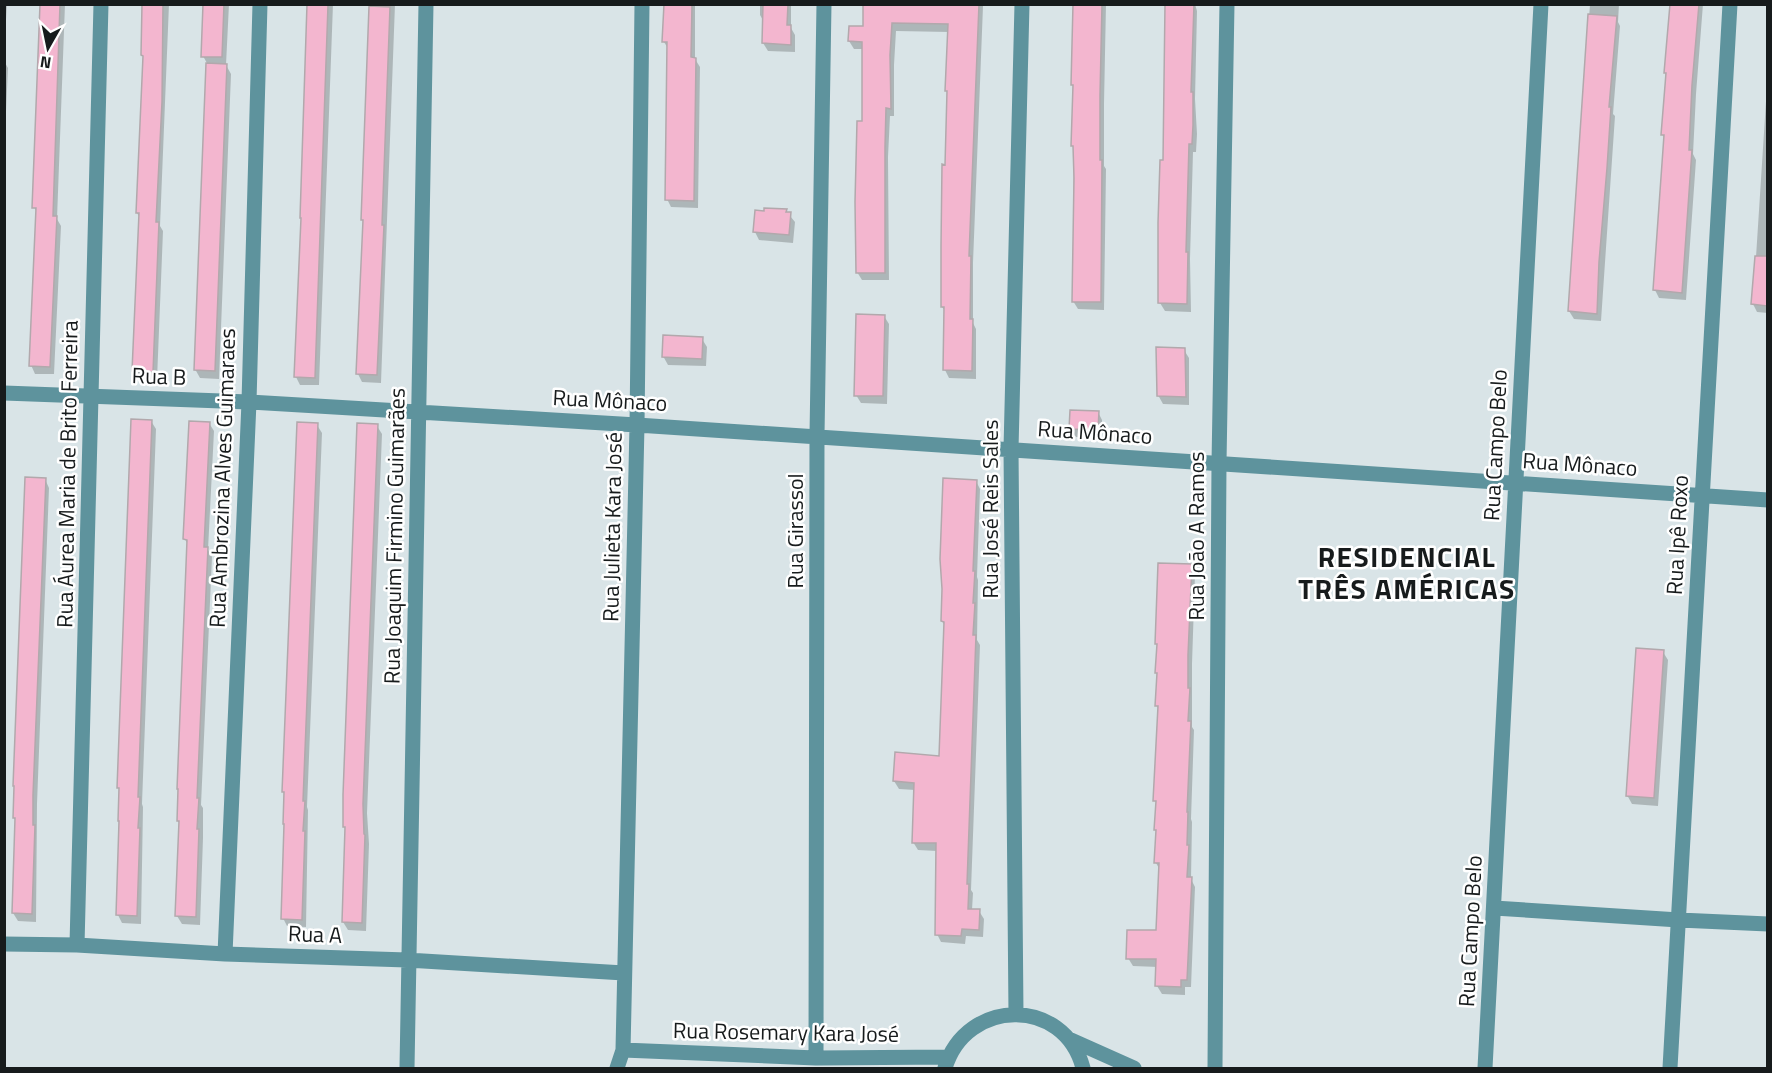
<svg xmlns="http://www.w3.org/2000/svg" width="1772" height="1073" font-family="'Titillium Web',sans-serif">
	<style>
		.shadow { fill: #0003 }
		.building { fill: #f3b6cf; stroke: #b2a8ac; stroke-width: 1.5 }
		.lines { fill: none; stroke-linecap: round; stroke-linejoin: round }
		.minor { stroke: #5e939d; stroke-width: 15 }
		.labels { text-anchor: middle; dominant-baseline: central; stroke-width: 5; stroke-linejoin: round; paint-order: stroke }
		.street-label { font-size: 22px; fill: #171b1c; stroke: #fff }
		.district-label { font-size: 28px; font-weight: bold; letter-spacing: 1.5px; fill: #171b1c; stroke: #fff }
	</style>
	<rect width="100%" height="100%" fill="#d9e4e7"/>
	<!-- shadow -->
	<path class="shadow" d="M4,4H7L4,52Z
		M42,4H65L57,219L61,226L54,374H35L31,365L38,214L34,207Z
		M145,4H169L160,226L163,231L157,380L138,379L133,371L140,218L137,213Z
		M206,4H229L226,65L231,74L219,379L200,378L195,369L208,65L203,56Z
		M310,4H333L319,385H300L296,377Z
		M371,4H395L381,383L362,382L358,374Z
		M664,4H695V59L700,67L698,208L671,207L667,199L669,50L664,42Z
		M760,4H791V28L795,35V52L768,51L763,43L764,22L760,15Z
		M864,4H982L983,6L973,263V323L976,329V379L949,378L945,370L946,312L942,307L949,32L896,31L894,65V116H890L888,157L889,280H862L857,272L863,122V49H854L849,41L864,28Z
		M1077,4H1106L1104,104V166L1106,169L1104,310L1078,309L1073,301L1074,87L1072,84Z
		M1167,4H1195L1197,11L1195,99L1197,134L1196,152H1193L1190,259L1191,312L1165,311L1160,303Z
		M1590,4H1619L1618,22L1620,26L1613,114L1615,116L1601,321L1574,319L1569,311Z
		M1670,4H1703L1696,94L1693,154L1696,160L1686,300L1659,298L1655,290L1666,140L1662,134Z
		M4,61L8,68L4,155Z
		M1768,70V313L1757,312L1753,304Z
		M786,211L795,222L793,243L759,240L755,232Z
		M884,316L889,324L887,404L861,403L856,395Z
		M702,339L707,347L706,366L668,365L663,356Z
		M1184,350L1189,358V405L1163,404L1158,395Z
		M1098,412L1102,420V438L1076,437L1071,429Z
		M151,421L156,429L142,804L143,807L141,924L122,923L118,915L121,791L119,788Z
		M209,423L214,431L208,550L212,557L201,805L203,808V838L200,925L182,924L177,916L180,824L178,821L188,545L185,539Z
		M317,425L322,433L307,807L308,810L306,927L287,926L283,918L285,795L284,792Z
		M377,426L382,434L367,813L369,844L366,931L348,930L343,922L346,829L345,827Z
		M45,479L49,488L37,804L36,922L18,921L13,913L16,821L14,818Z
		M976,481L980,489L977,577L978,580L977,640L980,645L971,890L973,893L972,910L979,911L984,919L983,937L966,936L965,944L941,942L937,934V851L918,850L913,842L915,790L899,789L894,781L941,757L945,626L942,621Z
		M1191,565L1195,574L1192,664V727L1194,730L1191,819L1192,822L1191,879L1195,887L1191,987H1185V995L1162,994L1157,986L1158,967L1133,966L1128,958L1157,931L1160,870L1156,863L1157,833L1155,829L1157,803L1155,800L1159,710L1157,706L1158,676L1157,673Z
		M1663,652L1668,660L1658,806L1632,804L1627,795Z"/>
	<!-- building -->
	<path class="building" d="M40,4H60L53,216H57L50,367L29,366L36,208H32Z
		M142,4H163L162,102L156,222H159L153,372L132,371L139,213H136L143,56L141,55Z
		M203,4H224L222,57H201Z
		M307,4L328,5L315,378L294,377L301,218H300Z
		M664,4H692L691,57L696,58L694,201L665,200L667,42H662Z
		M763,4H788L787,25H791V45L762,43Z
		M863,4H979L969,256H971L970,319H973L972,371L943,370L944,307H941V246L942,164L945,165L947,91H945L948,24L892,23L890,55L891,109L886,108L885,147V273H856L855,202L857,121H862V42L848,41L849,26H863Z
		M1073,4H1102L1100,95V160H1102L1101,302H1072L1074,178L1073,146H1071L1073,85H1071Z
		M1165,4H1194L1191,92H1193V125L1192,144H1189L1186,252H1188L1187,304L1158,303V223L1160,160H1163Z
		M1670,4H1699L1692,85L1689,150H1692L1682,293L1653,290L1664,135H1661L1666,73H1664Z
		M369,6L390,7L382,225H384L377,375L356,374L363,220H361Z
		M1588,14L1617,16L1609,107H1611L1607,168L1599,262L1597,314L1568,311Z
		M206,63L227,64L215,371L194,370Z
		M764,208L787,209L786,212H791L789,235L753,232L755,210L764,211Z
		M1755,256H1767V306L1751,304Z
		M856,314L885,315L883,396H854Z
		M663,335L703,337L702,359L662,357Z
		M1156,347L1185,348L1186,397L1157,396Z
		M1070,410L1099,411L1098,430L1069,429Z
		M131,419L152,420L138,797H140L138,828H140L137,916L116,915L119,821H118L119,788H117Z
		M189,421L210,422L204,547H208L197,798H199L197,829H199L196,917L175,916L179,821H177L178,789H177L187,540L183,539Z
		M297,422L318,423L303,801H305L303,831H305L302,920L281,919L284,824H283L284,792H282Z
		M357,423L378,424L363,804L364,834L365,835L362,923L342,922L345,827H343V795Z
		M25,477L46,478L33,795V825H35L32,914L12,913L15,818H13L14,786H13Z
		M943,478L977,480L973,571H975L973,603H975L973,635H976L967,884H969L968,909H980L979,930L962,929L961,936L935,935L936,843H912L914,783L893,781L895,752L939,756L944,622L941,621L942,589L940,559Z
		M1158,563L1192,564L1188,655V688H1190L1188,721H1191L1187,812H1188L1187,845H1189L1187,877H1192L1187,980H1181V987L1155,986L1156,959H1126L1127,930H1156L1159,863H1154L1156,830H1154L1156,801H1153L1158,706H1155L1157,673H1155L1157,644H1155Z
		M1636,648L1664,650L1654,798L1626,796Z"/>
	<g class="lines">
		<!-- minor -->
		<path class="minor" d="M4,393L249,402L637,425L1768,500
			M1494,908L1679,920L1768,924
			M4,944L77,945L225,954L407,960L624,973
			M77,945L101,4
			M225,954L249,402L260,4
			M1016,1014L1011,449L1022,4
			M1069,1039L1134,1068
			M623,1050L816,1058L949,1057
			M816,1058L817,435L824,4
			M407,1068L426,4
			M617,1068L623,1050L637,425L642,4
			M945,1068C966,998 1064,996 1083,1068
			M1215,1068L1219,463L1227,4
			M1485,1068L1541,4
			M1670,1068L1730,4"/>
	</g>
	<g class="labels">
		<!-- street labels -->
		<g class="street-label">
			<text transform="translate(159 376) rotate(2)">Rua B</text>
			<text transform="translate(610 400) rotate(3)">Rua Mônaco</text>
			<text transform="translate(1095 432) rotate(4)">Rua Mônaco</text>
			<text transform="translate(1495 445) rotate(-87)">Rua Campo Belo</text>
			<text transform="translate(1580 464) rotate(4)">Rua Mônaco</text>
			<text transform="translate(67 474) rotate(-89)">Rua Áurea Maria de Brito Ferreira</text>
			<text transform="translate(222 478) rotate(-88)">Rua Ambrozina Alves Guimaraes</text>
			<text transform="translate(990 509) rotate(-90)">Rua José Reis Sales</text>
			<text transform="translate(612 527) rotate(-89)">Rua Julieta Kara José</text>
			<text transform="translate(795 531) rotate(-90)">Rua Girassol</text>
			<text transform="translate(1677 535) rotate(-87)">Rua Ipê Roxo</text>
			<text transform="translate(394 536) rotate(-89)">Rua Joaquim Firmino Guimarães</text>
			<text transform="translate(1196 536) rotate(-90)">Rua João A Ramos</text>
			<text transform="translate(1470 931) rotate(-87)">Rua Campo Belo</text>
			<text transform="translate(315 934) rotate(2)">Rua A</text>
			<text transform="translate(786 1032) rotate(1)">Rua Rosemary Kara José</text>
		</g>
		<!-- district labels -->
		<g class="district-label">
			<text x="1407" y="556">RESIDENCIAL<tspan x="1407" dy="32">TRÊS AMÉRICAS</tspan></text>
		</g>
	</g>
	<!-- border -->
	<rect width="1772" height="1073" fill="none" stroke="#171b1c" stroke-width="12"/>
	<!-- north arrow -->
	<g transform="translate(48 48) rotate(189)" stroke="#ffffff" stroke-width="4.5" paint-order="stroke">
	<path d="M0-4.5L10 22L0 15L-10 22Z" fill="#171b1c"/>
	<text y="-9" font-size="16" font-weight="bold" text-anchor="middle" fill="#171b1c">N</text>
	</g>
</svg>
